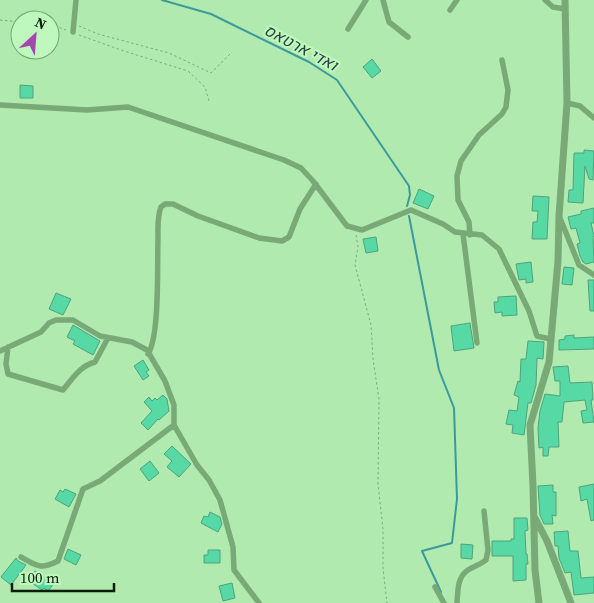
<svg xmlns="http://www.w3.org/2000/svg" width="594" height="603" font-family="'Source Serif 4',Heebo,serif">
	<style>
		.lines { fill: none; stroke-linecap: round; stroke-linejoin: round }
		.stream { stroke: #3c9a9b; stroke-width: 2 }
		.building { fill: #57d9a5; stroke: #4ea27e }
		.path { stroke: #7eac7d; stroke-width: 1; stroke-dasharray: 2.5 2.5; stroke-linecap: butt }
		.minor { stroke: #78a977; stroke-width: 5.5 }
		.tertiary { stroke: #78a977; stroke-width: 7 }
		.labels { text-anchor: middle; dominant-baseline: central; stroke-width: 4.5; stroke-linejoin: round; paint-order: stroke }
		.water-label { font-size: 16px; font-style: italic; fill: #294447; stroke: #bef8bc }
	</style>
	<rect width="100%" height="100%" fill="#b1eaaf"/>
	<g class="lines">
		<!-- stream -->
		<path class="stream" d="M162,0L211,14L309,62L337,80L409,186L410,195L407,206
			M409,216L439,370L454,408L457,499L452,543L422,551L441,592"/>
	</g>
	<!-- building -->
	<path class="building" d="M372,59L381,71L372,78L363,67Z
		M20,85L33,86V98H20Z
		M584,150L594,151L593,180L589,179L585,166L583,203L568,202L569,190H573L574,153H584Z
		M419,189L434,196L428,209L413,203Z
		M533,196L549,197L547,239H532L533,222H537L538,211H532Z
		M594,208V223H591L594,236L593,237L594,262L586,264L583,262L580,256L577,244L580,243L576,228L571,229L568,217L581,214V211Z
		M376,237L378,251L366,253L363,239Z
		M531,262L533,282L526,283V279L519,280L516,264Z
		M564,267L574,268L572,285L562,284Z
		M588,280H594V311H590Z
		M56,293L71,299L63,315L49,309Z
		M516,296L517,315L502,316V312L495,313L494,302H498V297Z
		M470,323L474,348L454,351L451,326Z
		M73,325L100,341L93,355L73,344L75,341L67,337Z
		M574,335V338L594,337V349L559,350V340L565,339V336Z
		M528,341L544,342L543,359L537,358L536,385L531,403H528L524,435L512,433L513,425L506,424L509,410L517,411L519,397L514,395L518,381L520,382L521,359H526Z
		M143,360L149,370L146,372L149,376L143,380L134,366Z
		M568,366L570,383L592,382L593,400H591L594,422L583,423L581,411L587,410L585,400L564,402L562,422H558L559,447H549L548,456H543V447L539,448L538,428L540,411L545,394L560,396V381H555L553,367Z
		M163,395L167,399L169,411L159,420L158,419L148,430L141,423L152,411L144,402L149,397L152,401L155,398L157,400Z
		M172,446L191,464L179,477L167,467L172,461L164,454Z
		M150,461L159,473L149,481L140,469Z
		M594,484V520L591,521L587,499L581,501L579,487Z
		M553,485V492H556V516L552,515L553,524H544L540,515L538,486Z
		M65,489L76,494L69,507L55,499L60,490L63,492Z
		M210,512L220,517L222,524L218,532L201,523L204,516L208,517Z
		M514,518H527L528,530L525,531L526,554H527L528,564H526V580L513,581V556H492V541H511V539H514Z
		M568,531L570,551H578L581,578L594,577V593L574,595L571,572L565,573L559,558L558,546H555L554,532Z
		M461,544L473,545L472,559L461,558Z
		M68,549L81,555L76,565L64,559Z
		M208,550H220V563H204V555H208Z
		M16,558L18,561L26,565L11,585L1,577Z
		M35,571L47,579L48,577L55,582L48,591L44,588L42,590L29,581Z
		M232,583L235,598L223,601L219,586Z"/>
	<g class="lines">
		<!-- path -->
		<path class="path" d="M0,20L20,22
			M50,24L66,30
			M79,26L98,34L169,53L211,73L232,52
			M79,35L124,51L188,71L205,87L209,101
			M356,235L358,247L355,265L371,325L373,359L379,399L378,484L383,529V568L387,603"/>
		<!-- minor -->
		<path class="minor" d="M383,0L389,22L408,37
			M545,0L553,7L565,9
			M450,10L457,0
			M348,29L366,0
			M73,32L76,0
			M567,103L580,106L594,118
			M0,105L87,110L128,107L284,160L301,168L313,181L347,226L362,230L411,210L443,224L455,232L482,235L499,249L529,311L537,336L550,339
			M560,218L579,265L594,275
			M463,234L477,343
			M470,235L469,222L458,200L457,176L461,161L479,135L502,114L506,107L508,90L502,60
			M8,347L6,364L8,374L63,390C73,378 80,366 95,362L108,338
			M0,351L41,332L49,323L56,320H73L100,336L132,342L147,350L165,381L174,405V425L197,465L209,480L220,500L233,547L234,570L259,603
			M148,354C160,336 157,263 158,238C158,228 157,217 161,207L165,204H173L198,216L259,238L282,241L289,237L300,209L316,184
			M21,557C37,566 40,570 58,561L83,489L100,481L174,425
			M435,587L444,603
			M457,603C458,591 457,577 468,570C474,566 480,565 486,560L488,550L484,511"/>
		<!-- tertiary -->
		<path class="tertiary" d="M535,518L547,541L571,603
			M539,603L535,570L533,486L530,425L549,362L558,261L559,216L567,103L565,0"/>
	</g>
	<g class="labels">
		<!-- water labels -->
		<g class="water-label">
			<text transform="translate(301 47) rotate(28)">ואדי ארטאס</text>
		</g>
	</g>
	<!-- north arrow -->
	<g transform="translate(35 35) rotate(26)"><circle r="24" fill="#bef8bc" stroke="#76a174"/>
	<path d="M0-4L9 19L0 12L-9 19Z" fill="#a647b0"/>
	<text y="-8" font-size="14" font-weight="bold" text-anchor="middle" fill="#091f09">N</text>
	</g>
	<!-- scale -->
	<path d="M12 583v8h102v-8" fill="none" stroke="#091f09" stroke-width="2.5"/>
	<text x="20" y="583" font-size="15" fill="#091f09" stroke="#bef8bc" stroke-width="4" paint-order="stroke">100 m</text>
</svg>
